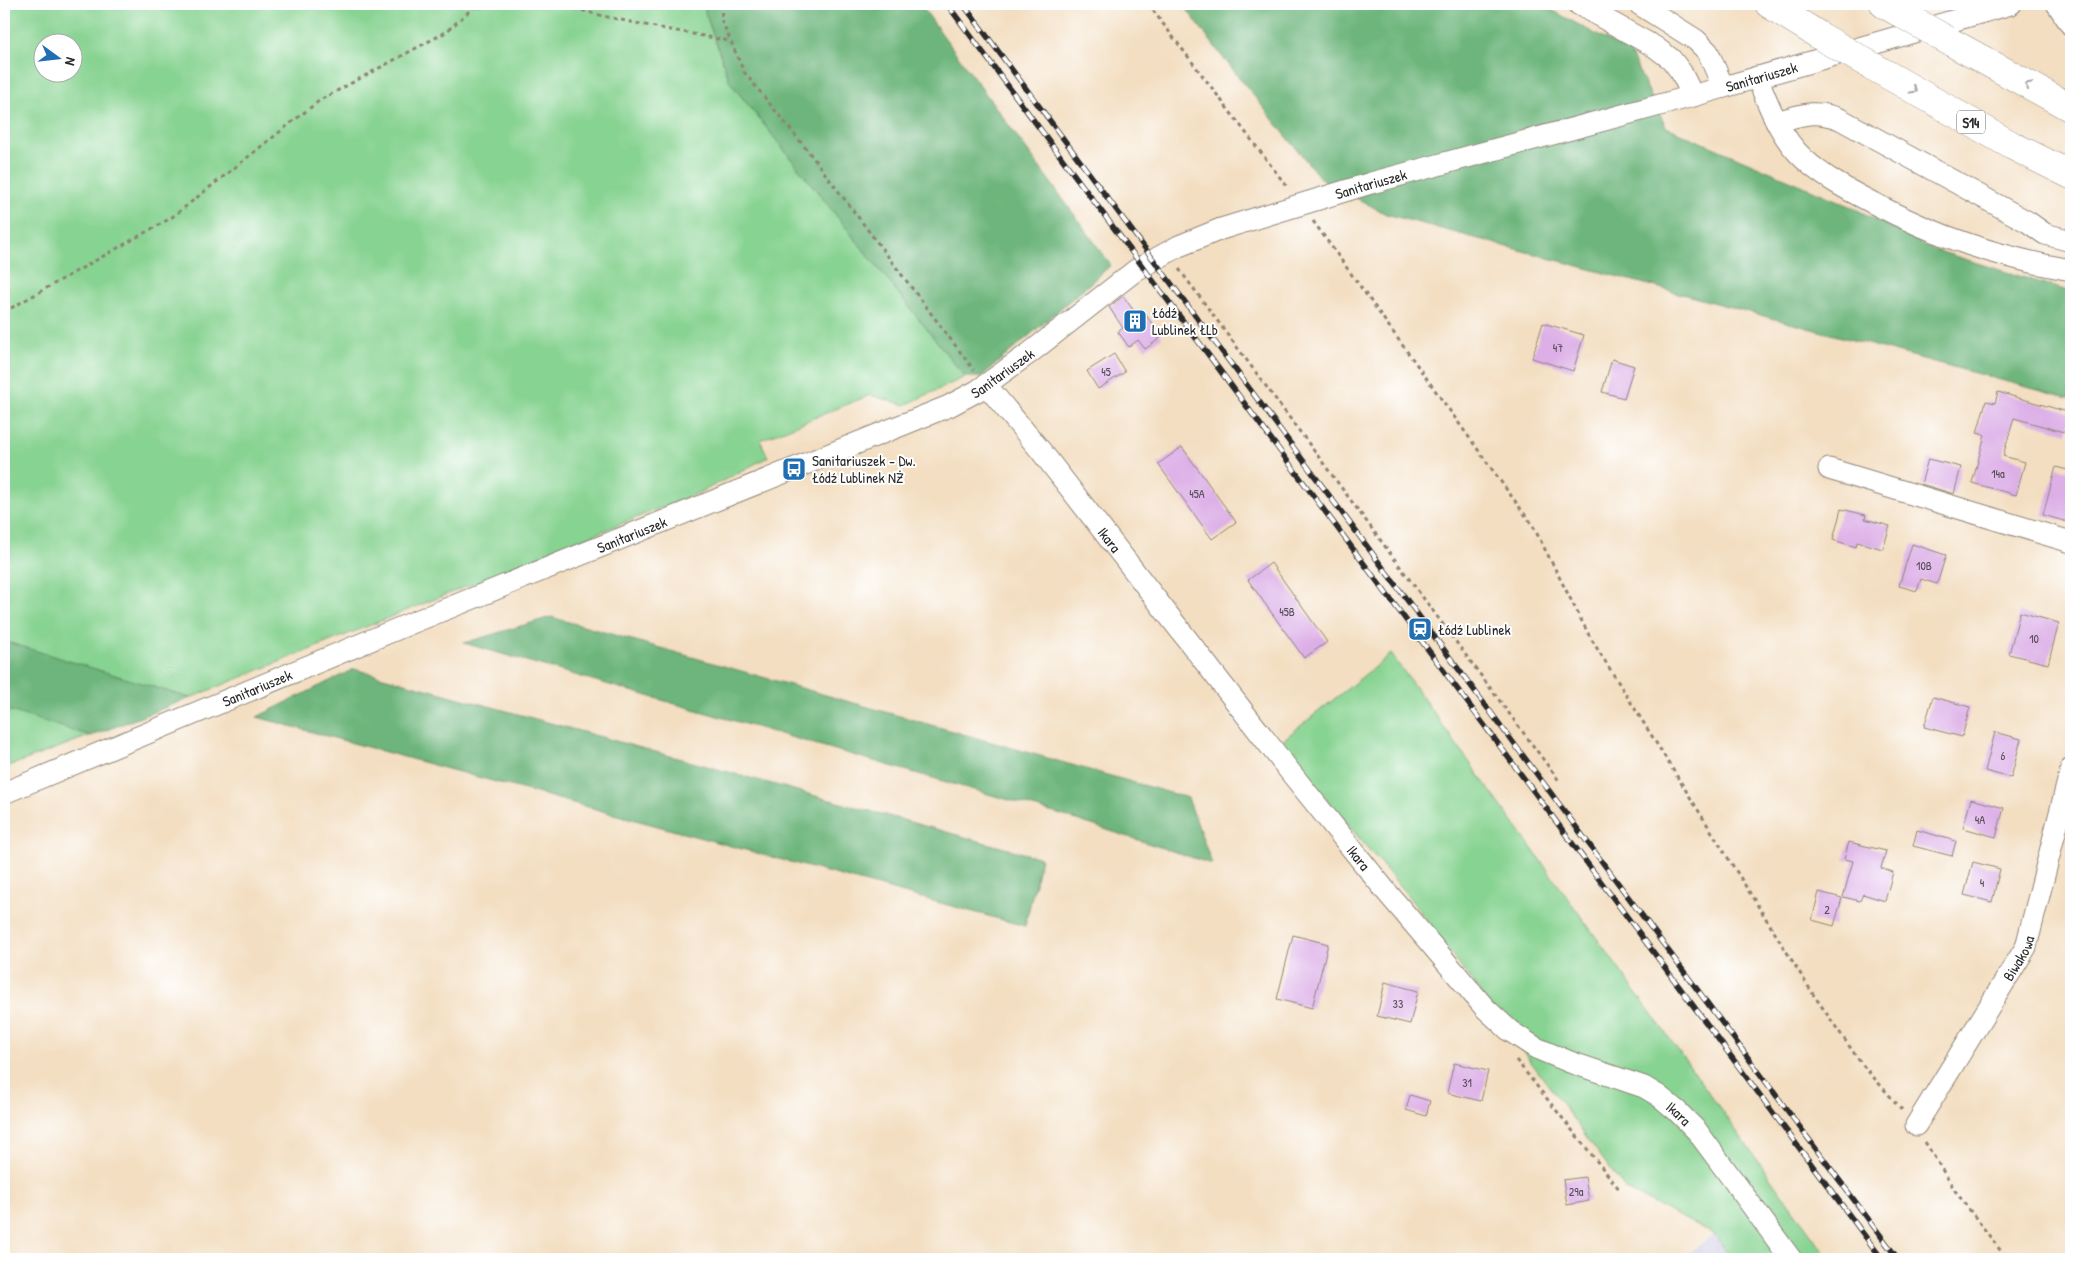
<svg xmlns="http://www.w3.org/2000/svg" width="2075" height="1263" font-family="'Patrick Hand',sans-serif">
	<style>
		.industrial { fill: #c3c1db }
		.green { fill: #87d391; stroke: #597f5e; fill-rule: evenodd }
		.forest { fill: #6db57b; stroke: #4c7053 }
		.building { fill: #dcafe7 }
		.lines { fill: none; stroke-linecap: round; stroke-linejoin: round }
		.minor-casing { stroke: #8f8476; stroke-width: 23 }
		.highway-casing { stroke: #8f8476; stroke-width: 29 }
		.path { stroke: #8f8476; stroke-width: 3; stroke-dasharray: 4 4; stroke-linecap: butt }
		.minor { stroke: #fff; stroke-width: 21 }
		.highway { stroke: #fff; stroke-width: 28 }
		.rail-casing { stroke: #2b2b2b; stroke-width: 5.5 }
		.rail { stroke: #fff; stroke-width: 4; stroke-dasharray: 11; stroke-linecap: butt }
		.highway-bridge-casing { stroke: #8f8476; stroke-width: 29; stroke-linecap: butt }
		.highway-bridge { stroke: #fff; stroke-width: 28 }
		.oneway { stroke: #a0a0a0 }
		.labels { text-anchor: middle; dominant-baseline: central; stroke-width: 4; stroke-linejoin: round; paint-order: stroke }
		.number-label { font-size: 12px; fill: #574c5a }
		.shield { fill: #fff; stroke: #6b6b6b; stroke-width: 1 }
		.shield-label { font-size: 14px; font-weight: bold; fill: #2b2b2b }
		.street-label { font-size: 15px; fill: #2b2b2b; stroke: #fff }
		.poi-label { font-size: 15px; fill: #2b2b2b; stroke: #fff; text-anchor: start }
	</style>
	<rect width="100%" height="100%" fill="#fff"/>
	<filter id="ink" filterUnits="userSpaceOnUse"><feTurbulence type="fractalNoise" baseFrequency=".02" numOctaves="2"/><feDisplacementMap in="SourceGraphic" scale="10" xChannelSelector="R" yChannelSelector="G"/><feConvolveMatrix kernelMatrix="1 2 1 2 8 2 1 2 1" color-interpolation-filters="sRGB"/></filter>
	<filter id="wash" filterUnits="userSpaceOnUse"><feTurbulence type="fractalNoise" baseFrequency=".0096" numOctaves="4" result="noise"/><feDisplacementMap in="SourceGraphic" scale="20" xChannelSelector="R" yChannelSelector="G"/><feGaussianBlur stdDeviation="1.12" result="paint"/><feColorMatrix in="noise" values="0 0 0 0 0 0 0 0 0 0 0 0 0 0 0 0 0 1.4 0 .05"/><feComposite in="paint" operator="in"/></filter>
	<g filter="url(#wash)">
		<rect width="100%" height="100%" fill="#f3dec1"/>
		<!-- industrial -->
		<path class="industrial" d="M1714,1234L1733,1259H1681Z"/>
		<!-- green -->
		<path class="green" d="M4,4H706L705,12L730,82L965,377L905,405L870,395L760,440L768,457L705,490L190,698L4,768ZM42,42H72V72H42Z
			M1391,654L1829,1259H1733L1714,1234L1625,1189L1409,897L1279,743Z"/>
		<!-- forest -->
		<path class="forest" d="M706,4H920L1111,265L981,377H965L730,82L705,12Z
			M1183,4H1541L1630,53L1666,127L1850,206L1932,249L2071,292V399L1386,214L1321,179L1221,55Z
			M551,617L1188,798L1212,864L1061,815L464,643Z
			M4,641L190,698L91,736L4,709Z
			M354,669L1041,858L1025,926L257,717Z"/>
		<g id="blocks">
			<!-- building -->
			<path class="building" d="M1123,296L1137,315L1143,311L1162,337L1145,349L1138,340L1129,347L1118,332L1123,328L1109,307Z
				M1543,323L1584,335L1573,371L1532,358Z
				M1114,354L1125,372L1098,389L1087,371Z
				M1612,359L1634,366L1624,398L1602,392Z
				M1998,392L2071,413L2067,433L2014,418L2003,456L2025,462L2016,495L1972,483L1985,435L1977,433L1986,401L1995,403Z
				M1182,447L1236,522L1212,539L1158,464Z
				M1928,459L1961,467L1954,494L1921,484Z
				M2056,467L2071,471V523L2043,515Z
				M1841,509L1866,515L1865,519L1890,526L1883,549L1857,542L1856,547L1833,540Z
				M1912,544L1946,555L1937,584L1921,579L1917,591L1899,586Z
				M1271,563L1327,642L1304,658L1248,580Z
				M2020,612L2059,623L2048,664L2009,654Z
				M1933,697L1970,707L1962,737L1924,727Z
				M1995,732L2021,739L2011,778L1985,771Z
				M1971,799L2004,808L1996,837L1963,828Z
				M1917,830L1956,841L1952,856L1913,846Z
				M1849,842L1886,851L1881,868L1893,872L1885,901L1863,894L1860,901L1843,897L1853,861L1844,859Z
				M1973,862L2000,869L1992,902L1964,895Z
				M1819,892L1842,898L1834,926L1812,920Z
				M1293,935L1328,944L1312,1008L1277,999Z
				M1385,982L1418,991L1410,1024L1377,1016Z
				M1454,1063L1488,1071L1481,1101L1447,1093Z
				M1410,1095L1430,1101L1426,1116L1406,1110Z
				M1585,1177L1589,1201L1567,1205L1563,1180Z"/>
		</g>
	</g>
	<g filter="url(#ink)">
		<use href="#blocks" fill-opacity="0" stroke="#8f8476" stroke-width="1"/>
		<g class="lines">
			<!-- minor casing -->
			<g class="minor-casing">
				<g id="minor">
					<path d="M1578,4L1655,47L1671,59L1681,72L1693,96"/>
					<path d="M1639,4L1696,40L1708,52L1723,87"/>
					<path d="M2057,4L2071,25"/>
					<path d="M1757,77C1769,106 1780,137 1804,159C1823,177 1848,190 1871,202C1938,237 1997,257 2071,270"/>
					<path d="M1776,122C1802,115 1814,109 1840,119L2028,222L2045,234L2071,241"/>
					<path id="s1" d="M986,385L1041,451L1291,773L1385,890L1485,1008L1510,1031L1536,1048L1570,1062L1644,1087L1659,1096L1677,1111L1697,1131L1791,1259"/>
					<path d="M1829,469L2071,542"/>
					<path id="s2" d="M4,793L414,622L949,406L977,391L1031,352L1136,270L1179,246L1221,229L1371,183L1693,96L2011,4"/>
					<path id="s3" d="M1916,1125L2026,947L2071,769"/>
				</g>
			</g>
			<!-- highway casing -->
			<g class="highway-casing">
				<path id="highway" d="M1769,4L1820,36
					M1884,4L1900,13
					M1947,40L2071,108
					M1872,66L2013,146L2071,175"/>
			</g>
			<!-- path -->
			<path class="path" d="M559,4C615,21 673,30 730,41
				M721,4L722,21L744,72L808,151L974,370
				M1148,4L1288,188
				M1313,221L1533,526L1590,637L1813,994L1861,1063L1903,1111
				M1179,269L1560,782
				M4,312L171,218L320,100L446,32L477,4
				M1516,1060L1620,1190
				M1925,1142L1956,1192L2007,1259"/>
			<!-- minor -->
			<use href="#minor" class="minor"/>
			<!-- highway -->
			<use href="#highway" class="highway"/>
			<!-- rail casing -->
			<g class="rail-casing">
				<path id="rail" d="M947,4L1882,1259
					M963,4L1898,1259"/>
			</g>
			<!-- rail -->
			<use href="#rail" class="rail"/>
			<!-- highway-bridge casing -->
			<g class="highway-bridge-casing">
				<path id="highway-bridge" d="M1900,13L1947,40
					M1820,36L1872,66"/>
			</g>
			<!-- highway-bridge -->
			<use href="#highway-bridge" class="highway-bridge"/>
		</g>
		<!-- one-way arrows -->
		<defs><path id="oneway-chevron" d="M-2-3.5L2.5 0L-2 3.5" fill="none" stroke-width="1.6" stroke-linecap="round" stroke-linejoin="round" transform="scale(1.25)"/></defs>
		<g class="oneway">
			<use href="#oneway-chevron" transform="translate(2028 85) rotate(-151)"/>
			<use href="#oneway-chevron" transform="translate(1914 90) rotate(29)"/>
		</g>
	</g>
	<!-- icons -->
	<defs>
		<g id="building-square" transform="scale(1.25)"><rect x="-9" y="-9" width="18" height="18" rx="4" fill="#1f6fb2" stroke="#fff"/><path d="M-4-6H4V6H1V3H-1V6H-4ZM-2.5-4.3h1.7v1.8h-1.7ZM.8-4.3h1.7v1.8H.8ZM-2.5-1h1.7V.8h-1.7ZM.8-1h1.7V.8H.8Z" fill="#fff"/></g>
		<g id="bus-square" transform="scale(1.25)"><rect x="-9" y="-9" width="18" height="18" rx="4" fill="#1f6fb2" stroke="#fff"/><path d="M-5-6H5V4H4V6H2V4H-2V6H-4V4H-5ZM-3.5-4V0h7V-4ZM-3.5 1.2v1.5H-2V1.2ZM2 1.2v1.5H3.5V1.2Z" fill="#fff"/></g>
		<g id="station-square" transform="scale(1.25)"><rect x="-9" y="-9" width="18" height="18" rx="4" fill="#1f6fb2" stroke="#fff"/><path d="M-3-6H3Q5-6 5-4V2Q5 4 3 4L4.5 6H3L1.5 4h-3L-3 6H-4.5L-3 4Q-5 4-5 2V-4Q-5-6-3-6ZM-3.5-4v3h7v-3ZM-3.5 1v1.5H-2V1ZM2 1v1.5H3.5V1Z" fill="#fff"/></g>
	</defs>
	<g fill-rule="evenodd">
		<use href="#building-square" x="1135" y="321"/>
		<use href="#bus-square" x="794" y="469"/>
		<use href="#station-square" x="1420" y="629"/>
	</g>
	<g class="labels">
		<!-- number labels -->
		<g class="number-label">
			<text x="1558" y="347">47</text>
			<text x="1106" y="371">45</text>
			<text x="1998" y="473">14a</text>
			<text x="1197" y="493">45A</text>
			<text x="1924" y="565">10B</text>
			<text x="1287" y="611">45B</text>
			<text x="2034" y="638">10</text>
			<text x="2003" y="755">6</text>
			<text x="1980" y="819">4A</text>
			<text x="1982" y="882">4</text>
			<text x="1827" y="909">2</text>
			<text x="1398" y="1003">33</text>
			<text x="1467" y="1082">31</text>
			<text x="1576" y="1191">29a</text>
		</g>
		<!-- shield labels -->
		<rect class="shield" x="1957" y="110.5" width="28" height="23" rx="4"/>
		<g class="shield-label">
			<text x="1971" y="122">S14</text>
		</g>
		<!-- street labels -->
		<g class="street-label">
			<text stroke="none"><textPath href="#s2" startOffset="1909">Sanitariuszek</textPath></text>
			<text stroke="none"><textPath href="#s2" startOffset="1504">Sanitariuszek</textPath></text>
			<text stroke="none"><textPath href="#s2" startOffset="1084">Sanitariuszek</textPath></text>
			<text stroke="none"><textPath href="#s2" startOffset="679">Sanitariuszek</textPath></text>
			<text stroke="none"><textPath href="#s1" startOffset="198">Ikara</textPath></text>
			<text stroke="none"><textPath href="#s2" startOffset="274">Sanitariuszek</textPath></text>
			<text stroke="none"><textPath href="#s1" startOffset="602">Ikara</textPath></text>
			<text stroke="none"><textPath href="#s3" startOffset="196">Biwakowa</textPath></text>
			<text stroke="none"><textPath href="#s1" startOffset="1022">Ikara</textPath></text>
		</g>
		<!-- poi labels -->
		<g class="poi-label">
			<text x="1152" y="312">Łódź<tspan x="1152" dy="17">Lublinek ŁLb</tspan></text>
			<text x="812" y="460">Sanitariuszek - Dw.<tspan x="812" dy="17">Łódź Lublinek NŻ</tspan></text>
			<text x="1438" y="629">Łódź Lublinek</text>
		</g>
	</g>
	<!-- margin -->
	<rect width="2075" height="1263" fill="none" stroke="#fff" stroke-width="20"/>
	<!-- north arrow -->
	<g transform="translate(58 58) rotate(105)"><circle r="24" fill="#ffffff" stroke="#aaaaaa"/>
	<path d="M0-4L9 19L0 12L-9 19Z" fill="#1f6fb2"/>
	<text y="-8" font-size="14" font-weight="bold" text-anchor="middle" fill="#2b2b2b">N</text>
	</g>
</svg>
